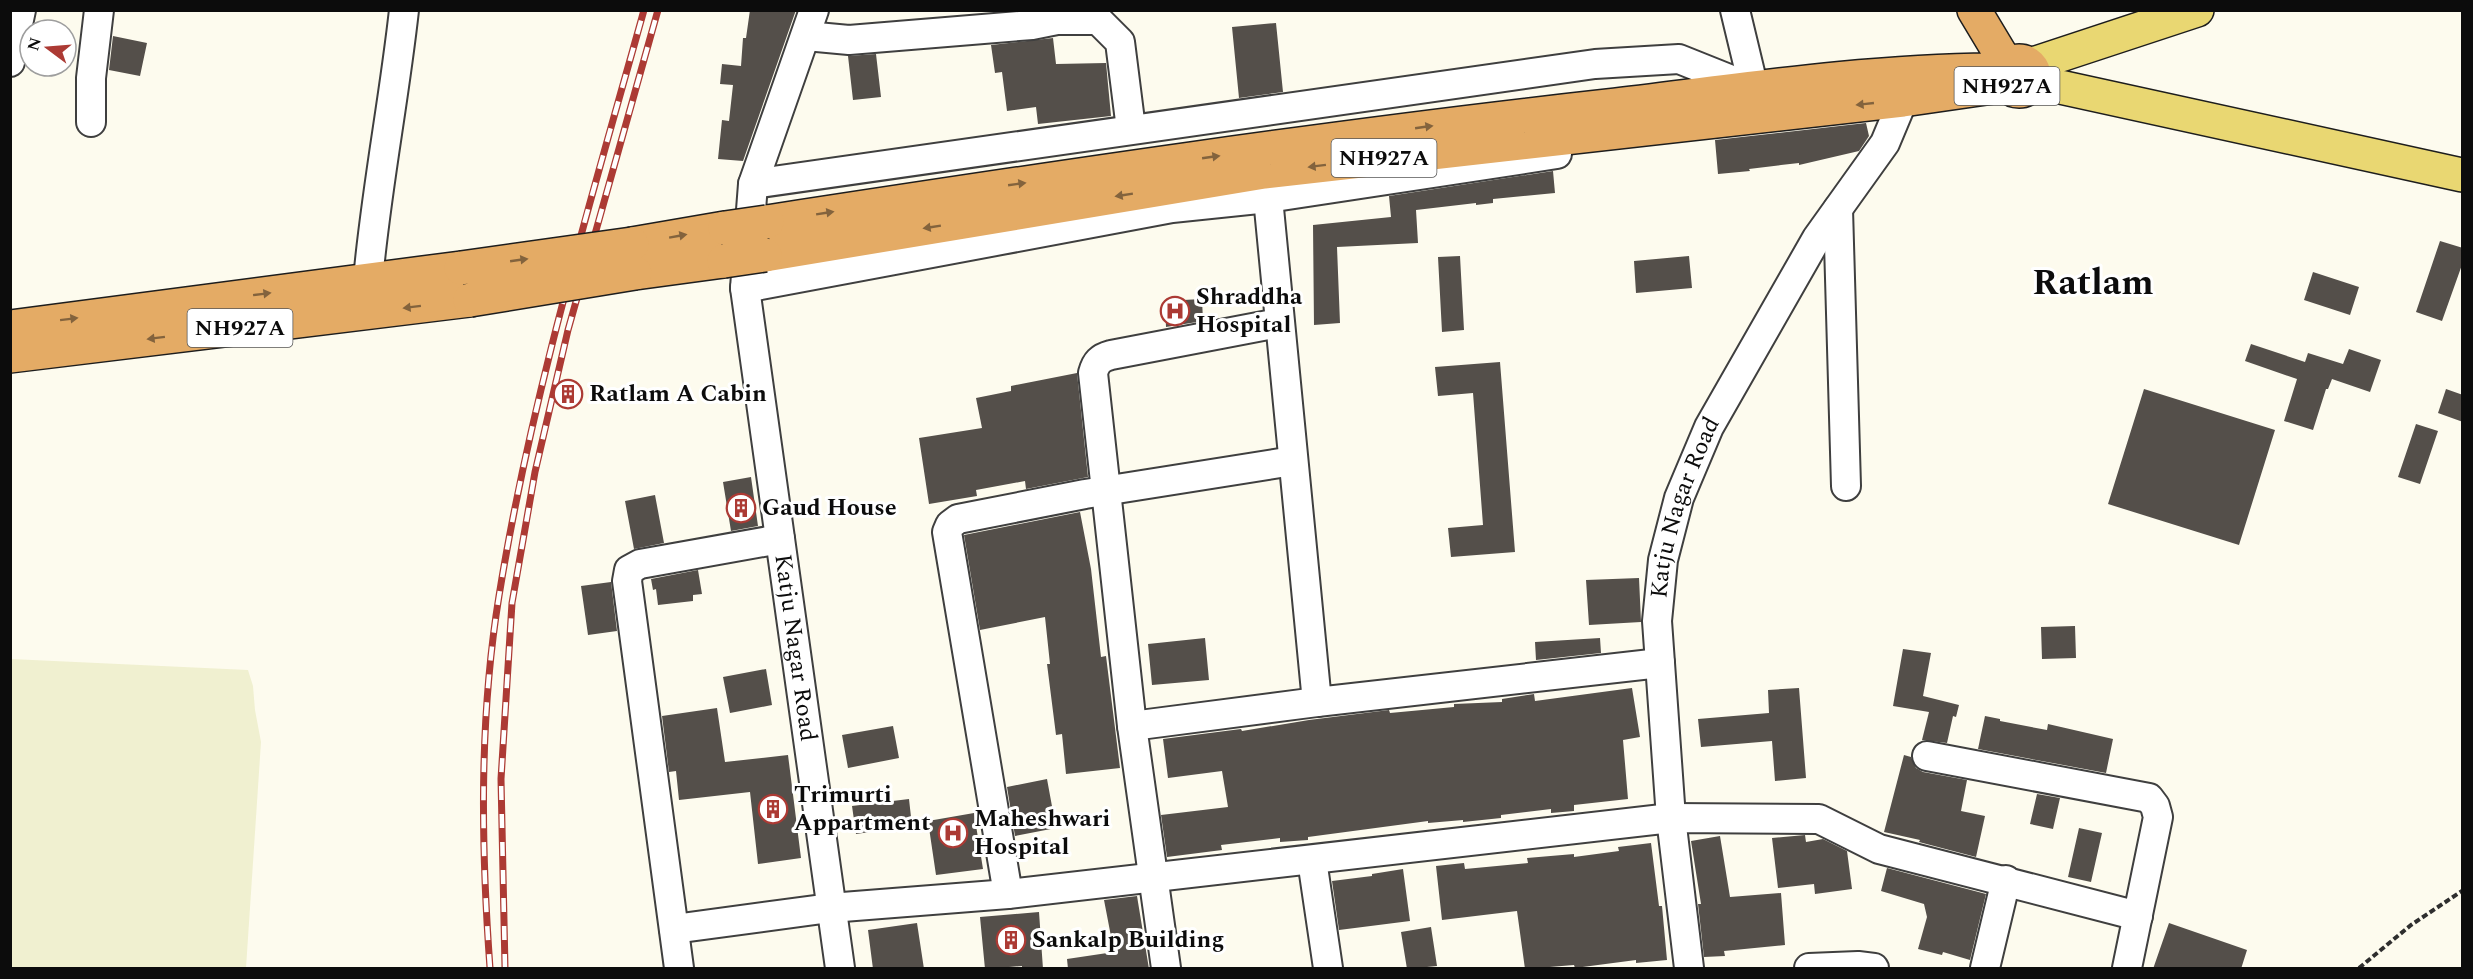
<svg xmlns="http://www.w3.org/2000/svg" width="2473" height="979" font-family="Spectral,serif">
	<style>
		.farmland { fill: #f0f0d0 }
		.building { fill: #544f4a }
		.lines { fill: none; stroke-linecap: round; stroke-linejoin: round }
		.minor-casing { stroke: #3f3f3f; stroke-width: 32 }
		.major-casing { stroke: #1d1d1d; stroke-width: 36 }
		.highway-casing { stroke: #1d1d1d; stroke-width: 36 }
		.path { stroke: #2e2e2e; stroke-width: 4; stroke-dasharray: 6 3; stroke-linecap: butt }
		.minor { stroke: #fff; stroke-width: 28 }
		.major { stroke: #e9d772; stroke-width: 33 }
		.highway { stroke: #e4ab65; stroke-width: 33 }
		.rail-casing { stroke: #ac3a34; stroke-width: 7 }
		.rail { stroke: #fff; stroke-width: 4.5; stroke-dasharray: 14; stroke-linecap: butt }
		.highway-bridge-casing { stroke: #1d1d1d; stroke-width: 36; stroke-linecap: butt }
		.highway-bridge { stroke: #e4ab65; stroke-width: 33 }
		.oneway { fill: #83633d }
		.labels { text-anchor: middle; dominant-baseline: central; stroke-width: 6; stroke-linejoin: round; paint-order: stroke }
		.shield { fill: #fff; stroke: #555; stroke-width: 1.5 }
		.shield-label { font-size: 22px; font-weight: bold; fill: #0c0c0c }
		.poi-label { font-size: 24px; font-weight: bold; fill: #0c0c0c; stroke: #fff; text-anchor: start }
		.street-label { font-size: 24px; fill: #0c0c0c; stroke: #fff }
		.town-label { font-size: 36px; font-weight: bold; fill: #0c0c0c; stroke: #fff }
	</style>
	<rect width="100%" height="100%" fill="#fdfbee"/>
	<!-- farmland -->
	<path class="farmland" d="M11,659L248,670L253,686L255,710L261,742L246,968H11Z"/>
	<!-- building -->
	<path class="building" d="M750,10H796L743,161L718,159L722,120L729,121L733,85L720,84L722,64L741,66L743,38H746Z
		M1276,23L1283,92L1239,98L1232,27Z
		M113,36L147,43L140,76L109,70Z
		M1053,38L1056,64L1106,63L1111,116L1038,124L1036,107L1007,111L1002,72L995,73L991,45Z
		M876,54L881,97L853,100L848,56Z
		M1866,123L1869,136L1859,151L1799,165V163L1781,165L1749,169L1750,171L1718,174L1715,140Z
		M1553,171L1555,193L1493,199V203L1476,205V203L1416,210L1418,243L1337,247L1340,323L1314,325L1313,225L1391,217L1389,196Z
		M2440,241L2463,248V262L2442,321L2416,312Z
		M1460,256L1464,330L1442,332L1438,257Z
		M1689,256L1692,288L1636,293L1634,261Z
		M2313,272L2359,287L2350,315L2304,300Z
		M1202,299L1203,321L1166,327L1165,301Z
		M2251,344L2305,362L2308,353L2343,364L2349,349L2381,360L2370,392L2332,379L2328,389H2326L2313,430L2284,421L2297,379L2245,361Z
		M1500,362L1515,552L1451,557L1448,528L1483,525L1473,393L1438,396L1435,367Z
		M1077,373L1088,477L1026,489L1025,481L976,490L977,496L929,504L919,438L982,428L976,398L1011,391V386Z
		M2144,389L2275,430L2239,545L2108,504Z
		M2446,389L2463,395V422L2438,413Z
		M2416,424L2438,431L2420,484L2398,477Z
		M751,477L758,526L731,531L723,482Z
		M655,495L664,543L634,549L625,501Z
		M1080,512L1091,569L1101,657L1106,656L1120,768L1066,774L1062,734L1056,735L1047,664H1050L1045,617L980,630L964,535Z
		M698,570L702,594L693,595V601L658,605L656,589L653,590L651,579Z
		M1639,578L1641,622L1589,625L1586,580Z
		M611,582L617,631L588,635L581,586Z
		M2075,626L2076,658L2042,659L2041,627Z
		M1205,638L1209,680L1152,685L1148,644Z
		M1600,638L1601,653L1536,660L1535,642Z
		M1903,649L1931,653L1923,696L1959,705L1956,717L1953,716L1947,743L1922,740L1929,712L1893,706Z
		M766,669L772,705L730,713L723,677Z
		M1632,688L1640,737L1623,740L1628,799L1574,805V811L1551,813V809L1501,815V818L1463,822V820L1428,823V821L1308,837V840L1280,842V838L1221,845L1222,850L1167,857L1161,815L1228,807L1222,771L1168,778L1163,739L1241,729L1242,731L1309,720L1389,710L1390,713L1454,707V704L1502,702V699L1534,694L1535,701Z
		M1799,688L1806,778L1775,781L1772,741L1701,747L1698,719L1769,713L1768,690Z
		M717,708L725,762L788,755L801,858L758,864L750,792L679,800L676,771L669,772L662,716Z
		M1985,716L2000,719V721L2047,730L2048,724L2113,739L2106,773L1978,749Z
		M893,726L899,758L848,768L842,735Z
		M1904,755L1911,757L1916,768L1923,772L1967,780L1961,811L1985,816L1976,857L1919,842L1920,840L1884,832Z
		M1047,779L1056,828L1015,836L1007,787Z
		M2037,794L2060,798L2053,829L2030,824Z
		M909,799L912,826L856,834L852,806Z
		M974,813L983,869L936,875L928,821Z
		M2079,828L2102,833L2091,882L2068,877Z
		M1805,835L1806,842L1823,839L1847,851L1852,889L1815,894L1814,884L1778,888L1772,838Z
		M1720,836L1730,897L1781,893L1785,945L1724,951L1725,956L1704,957L1698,904H1701L1691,841Z
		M1651,843L1659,906H1662L1667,960L1636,963V960L1575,968L1574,965L1525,969L1517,911L1442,920L1436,866L1464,863L1465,869L1528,863L1527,858L1574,854V857L1619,851L1618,847Z
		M1887,868L1986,894L1970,960L1943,952L1942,955L1918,949L1927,917L1924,904L1881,891Z
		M1403,869L1410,921L1339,930L1332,881L1372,876V874Z
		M1137,896L1149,969H1068L1067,959L1114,952L1104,900Z
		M1039,912L1043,969H1022V966L985,969L980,917Z
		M917,923L924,969H873L868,930Z
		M2169,923L2247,950L2241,969H2153Z
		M1431,927L1437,966L1407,969L1401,932Z"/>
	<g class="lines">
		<!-- minor casing -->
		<g class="minor-casing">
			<g id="minor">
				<path id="s1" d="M814,10L753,184L745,288L840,968"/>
				<path d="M1735,10L1754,89"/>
				<path d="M806,36L849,40L1032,25L1057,20H1098L1120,42L1131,129"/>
				<path d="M10,62L21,10"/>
				<path d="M91,122V78L99,10"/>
				<path d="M753,184L1595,64L1679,59L1754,89"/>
				<path d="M1268,198L1317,702L1660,663"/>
				<path d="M1838,209L1846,486"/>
				<path d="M368,280C376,190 394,101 404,10"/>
				<path d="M745,288L1172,208L1268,198L1557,154"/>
				<path d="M1132,726L1093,373C1096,362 1100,358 1111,355L1279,323"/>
				<path d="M1927,756L2149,798L2155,806L2158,817L2127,968"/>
				<path d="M1312,860L1328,968"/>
				<path d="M1008,894L947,532L950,525L958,519L1085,494L1293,461"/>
				<path d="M674,929L830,908L1008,894L1671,818L1819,819L1879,849L2138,916"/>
				<path d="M679,968L627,581L629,570L640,564L780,539"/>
				<path d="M1166,968L1132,726L1317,702"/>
				<path id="s2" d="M1689,968L1671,818L1657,621L1663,560L1679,498L1709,427L1817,238L1885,143L1903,100"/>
				<path d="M1809,968L1858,966L1874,968"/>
				<path d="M1985,968L2006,880"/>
			</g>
		</g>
		<!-- major casing -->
		<g class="major-casing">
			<path id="major" d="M2030,65L2197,10
				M2033,81L2462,175"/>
		</g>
		<!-- highway casing -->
		<g class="highway-casing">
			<path id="highway" d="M1974,10L2007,65
				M2004 76a15 15 0 1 1 30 0a15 15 0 1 1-30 0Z
				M767,222C1047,179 1327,137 1608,106C1735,91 1863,71 1991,70
				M632,244L725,228
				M765,255L1264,172L1903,100L2007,85
				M635,273L724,261
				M10,327L461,268
				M10,356L470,300"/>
		</g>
		<!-- path -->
		<path class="path" d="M2359,968L2411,925L2462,891"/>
		<!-- minor -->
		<use href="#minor" class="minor"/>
		<!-- major -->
		<use href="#major" class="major"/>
		<!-- highway -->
		<use href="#highway" class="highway"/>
		<!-- rail casing -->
		<g class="rail-casing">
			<path id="rail" d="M490,968C481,845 479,719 499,596C531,397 590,204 644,10
				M505,968L501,779L512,603L535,472L568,330L658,10"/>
		</g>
		<!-- rail -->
		<use href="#rail" class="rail"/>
		<!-- highway-bridge casing -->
		<g class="highway-bridge-casing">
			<path id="highway-bridge" d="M725,228L767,222
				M724,261L765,255
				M461,268L632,244
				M470,300L635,273"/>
		</g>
		<!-- highway-bridge -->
		<use href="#highway-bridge" class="highway-bridge"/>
	</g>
	<!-- one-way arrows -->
	<defs><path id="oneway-solid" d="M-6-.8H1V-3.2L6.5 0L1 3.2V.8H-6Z" transform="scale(1.5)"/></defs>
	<g class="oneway">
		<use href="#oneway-solid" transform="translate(1865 104) rotate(174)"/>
		<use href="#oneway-solid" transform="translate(1424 127) rotate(-8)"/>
		<use href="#oneway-solid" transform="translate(1211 157) rotate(-8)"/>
		<use href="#oneway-solid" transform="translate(1317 166) rotate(173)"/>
		<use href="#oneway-solid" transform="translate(1017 184) rotate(-8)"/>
		<use href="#oneway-solid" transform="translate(1124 195) rotate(171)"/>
		<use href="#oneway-solid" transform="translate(825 213) rotate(-9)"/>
		<use href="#oneway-solid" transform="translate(932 227) rotate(171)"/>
		<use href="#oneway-solid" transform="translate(678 236) rotate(-10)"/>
		<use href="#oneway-solid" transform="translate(519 260) rotate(-8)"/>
		<use href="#oneway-solid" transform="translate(262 294) rotate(-7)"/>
		<use href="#oneway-solid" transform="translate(412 307) rotate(173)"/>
		<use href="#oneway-solid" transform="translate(69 319) rotate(-7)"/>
		<use href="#oneway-solid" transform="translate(156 338) rotate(173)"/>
	</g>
	<!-- icons -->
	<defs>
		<g id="hospital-ring" transform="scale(1.5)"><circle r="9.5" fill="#fff" stroke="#ac3a34" stroke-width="1.5"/><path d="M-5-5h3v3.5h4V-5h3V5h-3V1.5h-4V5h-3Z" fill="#ac3a34"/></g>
		<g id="building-ring" transform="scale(1.5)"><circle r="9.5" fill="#fff" stroke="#ac3a34" stroke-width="1.5"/><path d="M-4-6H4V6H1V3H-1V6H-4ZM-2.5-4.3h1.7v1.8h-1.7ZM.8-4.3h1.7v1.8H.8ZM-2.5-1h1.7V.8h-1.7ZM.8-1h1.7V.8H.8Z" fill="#ac3a34"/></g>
	</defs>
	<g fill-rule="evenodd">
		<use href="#hospital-ring" x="1175" y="311"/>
		<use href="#building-ring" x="568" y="394"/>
		<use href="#building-ring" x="741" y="508"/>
		<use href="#building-ring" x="773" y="809"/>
		<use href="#hospital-ring" x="953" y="833"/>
		<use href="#building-ring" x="1011" y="940"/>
	</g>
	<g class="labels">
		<!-- shield labels -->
		<g class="shield">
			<rect x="1954.5" y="67" width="105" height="38" rx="4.5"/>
			<rect x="1331.5" y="139" width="105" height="38" rx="4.5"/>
			<rect x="187.5" y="309" width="105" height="38" rx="4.5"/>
		</g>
		<g class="shield-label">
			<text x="2007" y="86">NH927A</text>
			<text x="1384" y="158">NH927A</text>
			<text x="240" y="328">NH927A</text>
		</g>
		<!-- poi labels -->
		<g class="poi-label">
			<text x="1196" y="297">Shraddha<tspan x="1196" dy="28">Hospital</tspan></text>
			<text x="589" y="394">Ratlam A Cabin</text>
			<text x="762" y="508">Gaud House</text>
			<text x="794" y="795">Trimurti<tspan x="794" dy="28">Appartment</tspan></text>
			<text x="974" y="819">Maheshwari<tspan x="974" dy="28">Hospital</tspan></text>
			<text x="1032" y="940">Sankalp Building</text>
		</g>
		<!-- street labels -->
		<g class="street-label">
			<text stroke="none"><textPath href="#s2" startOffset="466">Katju Nagar Road</textPath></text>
			<text stroke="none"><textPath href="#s1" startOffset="652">Katju Nagar Road</textPath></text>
		</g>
		<!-- town labels -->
		<g class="town-label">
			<text x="2093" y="283">Ratlam</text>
		</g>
	</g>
	<!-- border -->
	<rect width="2473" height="979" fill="none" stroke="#0c0c0c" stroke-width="24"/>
	<!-- north arrow -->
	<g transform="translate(48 48) rotate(286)"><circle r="28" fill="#ffffff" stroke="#9e9e9e" stroke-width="1.5"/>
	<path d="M0-4.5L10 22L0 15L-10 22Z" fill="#ac3a34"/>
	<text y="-9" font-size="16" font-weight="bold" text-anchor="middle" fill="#0c0c0c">N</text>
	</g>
</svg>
